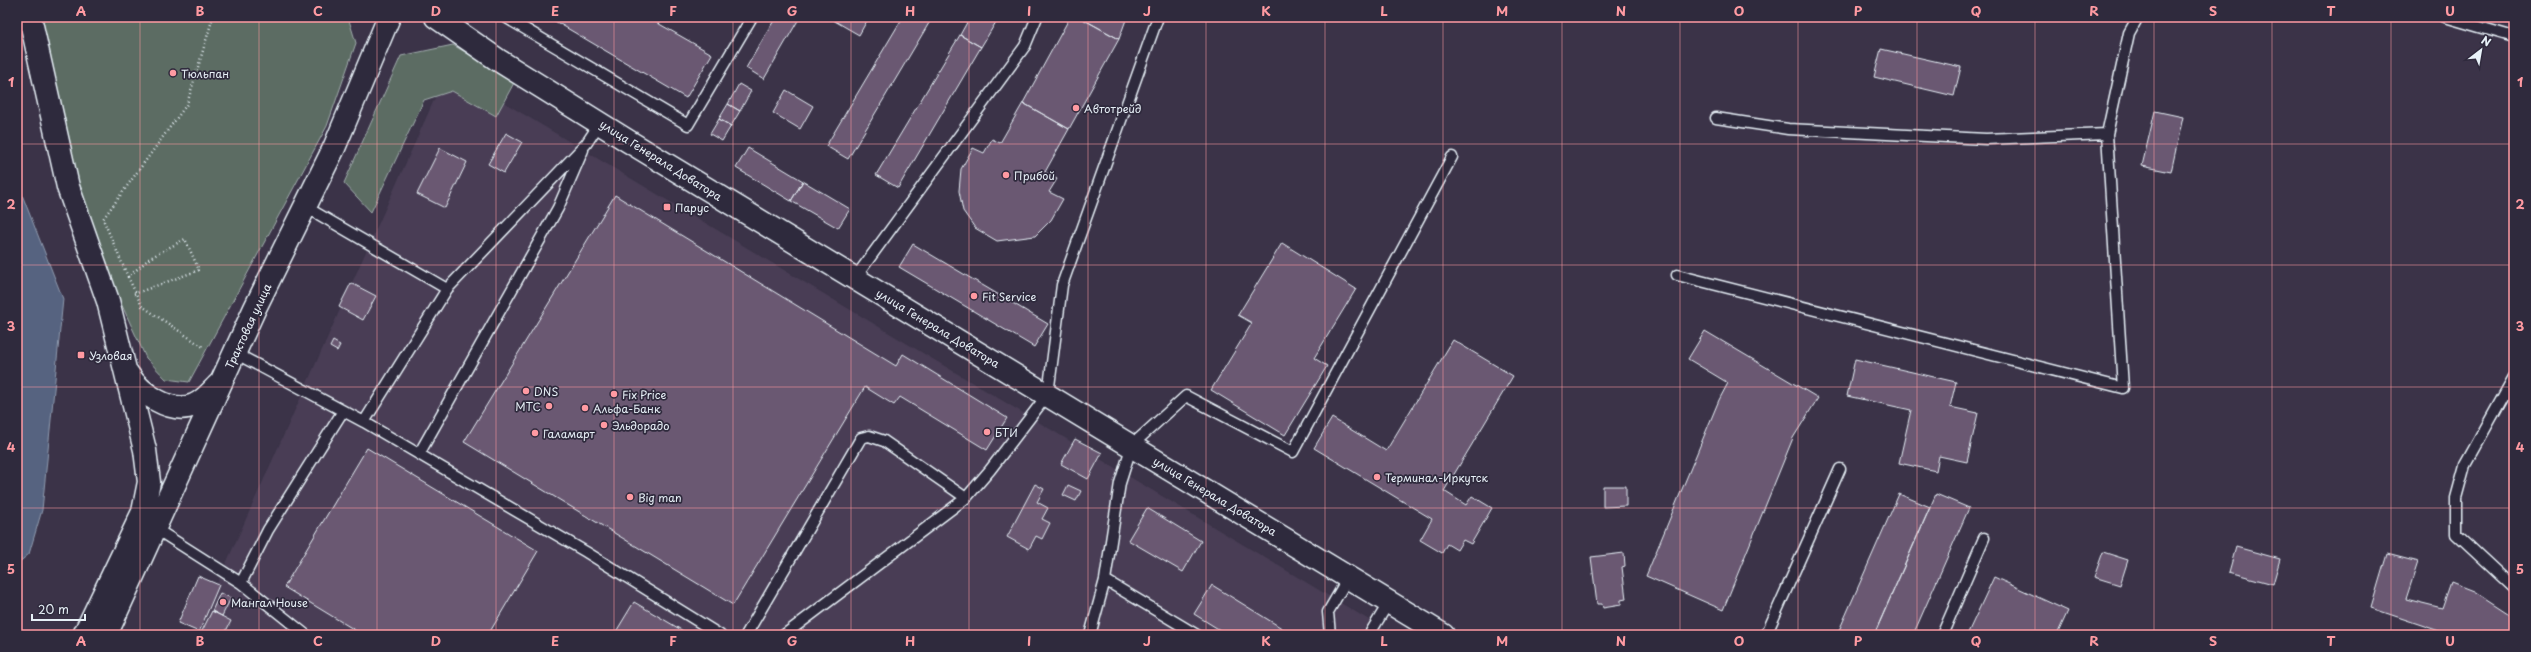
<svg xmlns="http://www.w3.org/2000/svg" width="2531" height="652" font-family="'Playpen Sans',sans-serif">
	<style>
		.built { fill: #493e55 }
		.green { fill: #5c6c63; stroke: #a2aeae }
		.water { fill: #566480; stroke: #909cb0 }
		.building { fill: #6b5972; stroke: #e8f1f8 }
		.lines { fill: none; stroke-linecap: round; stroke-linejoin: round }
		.service-casing { stroke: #e8f1f8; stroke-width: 13 }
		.tertiary-casing { stroke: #e8f1f8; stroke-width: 25 }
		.secondary-casing { stroke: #e8f1f8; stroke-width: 25 }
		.path { stroke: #e8f1f8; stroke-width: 2.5; stroke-dasharray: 1 3; stroke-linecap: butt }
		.service { stroke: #2f2a3d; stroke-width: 10 }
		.tertiary { stroke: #2f2a3d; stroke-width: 22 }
		.secondary { stroke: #2f2a3d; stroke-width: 22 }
		.grid { fill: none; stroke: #ff9aa2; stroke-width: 1; stroke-opacity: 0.55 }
		.poi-dot { fill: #ff9aa2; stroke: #2f2a3d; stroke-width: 1.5 }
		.labels { text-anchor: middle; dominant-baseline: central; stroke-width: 3.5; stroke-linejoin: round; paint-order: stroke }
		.poi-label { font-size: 11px; fill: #e8f1f8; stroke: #2f2a3d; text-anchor: start }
		.street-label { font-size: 11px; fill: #e8f1f8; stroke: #2f2a3d }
		.neatline { fill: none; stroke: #ff9aa2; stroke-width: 1.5 }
		.grid-label { font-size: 13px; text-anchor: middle; font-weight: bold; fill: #ff9aa2 }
	</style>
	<rect width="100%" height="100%" fill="#3b3348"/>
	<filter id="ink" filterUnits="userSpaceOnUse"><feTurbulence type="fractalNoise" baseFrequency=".025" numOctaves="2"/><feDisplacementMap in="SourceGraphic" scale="8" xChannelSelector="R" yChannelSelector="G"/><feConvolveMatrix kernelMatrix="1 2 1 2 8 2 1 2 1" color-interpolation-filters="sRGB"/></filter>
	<g filter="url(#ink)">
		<!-- built -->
		<path class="built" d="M448,69L1394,635H194Z"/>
		<!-- green -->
		<path class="green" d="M36,17H348L356,43L327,126L189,382L166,379L146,358L68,187Z
			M453,45L515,81L496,116L452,91L424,100L371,212L344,183L401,56Z"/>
		<!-- water -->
		<path class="water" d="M17,182L63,299L42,510L29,554L17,564Z"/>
		<!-- building -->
		<path class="building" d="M548,17H647L712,54L686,98Z
			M776,17H800L764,79L746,68Z
			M834,17H869L859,35L833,20Z
			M903,17L932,18L848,159L826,146Z
			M970,17H999L981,47L960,35Z
			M1070,17H1079L1119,39L1069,129L1023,103Z
			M1079,17H1127L1119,39Z
			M960,35L981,47L898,188L876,175Z
			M1881,49L1961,67L1954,96L1874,77Z
			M739,84L751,91L740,111L728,104Z
			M786,90L813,106L800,129L773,113Z
			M1023,103L1069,129L1045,172L1057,179L1049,192L1063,199L1051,220L1035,236L997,241L975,228L963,211L959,191L961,169L973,148L984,153L992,139L1000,143Z
			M728,104L740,111L731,126L719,119Z
			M2155,111L2183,117L2171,172L2142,166Z
			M719,119L731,126L722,141L710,134Z
			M506,133L522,142L504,173L488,164Z
			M440,148L467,162L445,208L417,194Z
			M748,148L803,181L791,201L736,168Z
			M803,181L850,209L838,228L791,201Z
			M615,195L896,366L903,354L1007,418L987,450L900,397L894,405L865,387L733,605L464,442Z
			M1282,243L1356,289L1314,358L1327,366L1285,435L1211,390L1252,323L1238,315Z
			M913,244L1048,324L1034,347L899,267Z
			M351,283L376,296L363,320L339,307Z
			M1705,331L1818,398L1793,438L1723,610L1646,576L1719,400L1728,383L1688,359Z
			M1453,340L1513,376L1444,491L1466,505L1472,496L1492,508L1471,544L1463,540L1457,550L1447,544L1442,553L1420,540L1432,519L1314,448L1332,418L1386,451Z
			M333,341L340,345L337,351L330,347Z
			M1855,359L1956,382L1950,407L1978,413L1967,462L1939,456L1936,471L1899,463L1911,410L1847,396Z
			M1075,439L1102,453L1088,479L1061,464Z
			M367,448L538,551L488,635H363L284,587Z
			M1035,484L1044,489L1037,502L1048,508L1042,519L1050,523L1042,539L1036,536L1029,549L1007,537Z
			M1068,485L1081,491L1076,501L1063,495Z
			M1603,486H1626V506L1603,507Z
			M1899,494L1930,507L1874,635H1837Z
			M1936,494L1969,508L1913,635H1874Z
			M1147,508L1201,541L1183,572L1128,540Z
			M2236,547L2280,559L2273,584L2229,572Z
			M2103,552L2128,560L2120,585L2094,577Z
			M1624,553L1625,566L1622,567L1626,599L1621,600V605L1603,608L1602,604H1597L1591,557Z
			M2387,554L2418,562L2406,599L2442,608L2451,582L2474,591L2514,617V635H2451L2371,608Z
			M198,576L219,585L199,632L178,623Z
			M1994,577L2068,611L2057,635H1967Z
			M1212,585L1293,635H1228L1194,614Z
			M220,593L231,598L222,616L212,611Z
			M634,602L690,635H614Z
			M212,611L231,621L224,635H200Z"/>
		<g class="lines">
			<!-- service casing -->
			<g class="service-casing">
				<path id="service" d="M505,17L688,125L752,17
					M2445,17L2514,37
					M1716,118L1788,129L1986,139L2107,134
					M306,207L447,289
					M1677,275L2123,388L2107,134L2129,33L2138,17
					M855,278L1025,46L1037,17
					M235,353L364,422L586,552L720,635
					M2514,377L2465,465L2456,498V534L2514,588
					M364,422L447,289L586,144L600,123
					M419,454L558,208L583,150
					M156,529L241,583L306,635
					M1105,580L1197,635
					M241,583L268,530L343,411
					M746,635L861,438L869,436L884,441L966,498
					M784,635L966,498L990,470L1048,394L1062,285L1158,17
					M1090,635L1105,580L1120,483L1132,445L1186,396L1293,452L1452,157
					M1330,635L1328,612L1349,576
					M1369,635L1389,602
					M1766,635L1840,469
					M1942,635L1984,538"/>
			</g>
			<!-- tertiary casing -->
			<g class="tertiary-casing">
				<path id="tertiary" d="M436,17L498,60L628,141L1443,635"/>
			</g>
			<!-- secondary casing -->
			<g class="secondary-casing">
				<path id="secondary" d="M30,17L68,187L108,301L145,450L149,482L143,512L84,635
					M128,374C140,393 171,415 194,405C204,401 211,392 218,385
					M106,635L255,308L334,148L389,17"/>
			</g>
			<!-- path -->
			<path class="path" d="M128,277L103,219L187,104L213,17
				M134,294L199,270L185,239L150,258L128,277L142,306L203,347"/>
			<!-- service -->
			<use href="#service" class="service"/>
			<!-- tertiary -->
			<use href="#tertiary" class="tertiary"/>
			<!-- secondary -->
			<use href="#secondary" class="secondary"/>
		</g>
	</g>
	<!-- grid -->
	<path class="grid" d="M140,17V635M259,17V635M377,17V635M496,17V635M614,17V635M733,17V635M851,17V635M969,17V635M1088,17V635M1206,17V635M1325,17V635M1443,17V635M1562,17V635M1680,17V635M1798,17V635M1917,17V635M2035,17V635M2154,17V635M2272,17V635M2391,17V635M17,144H2514M17,265H2514M17,387H2514M17,508H2514"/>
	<!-- markers -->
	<g class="poi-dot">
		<circle cx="173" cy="73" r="4"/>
		<circle cx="1076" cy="108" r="4"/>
		<circle cx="1006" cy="175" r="4"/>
		<rect x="663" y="203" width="8" height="8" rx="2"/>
		<circle cx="974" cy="296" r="4"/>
		<rect x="77" y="351" width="8" height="8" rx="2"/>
		<circle cx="526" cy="391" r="4"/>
		<circle cx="614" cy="394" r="4"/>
		<circle cx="549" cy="406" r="4"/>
		<circle cx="585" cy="408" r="4"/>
		<circle cx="604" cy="425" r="4"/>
		<circle cx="987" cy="432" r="4"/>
		<circle cx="535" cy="433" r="4"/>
		<circle cx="1377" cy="477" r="4"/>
		<circle cx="630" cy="497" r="4"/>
		<circle cx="223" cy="602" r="4"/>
	</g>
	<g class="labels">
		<!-- poi labels -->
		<g class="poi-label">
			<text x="181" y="73">Тюльпан</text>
			<text x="1084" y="108">Автотрейд</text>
			<text x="1014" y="175">Прибой</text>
			<text x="675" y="207">Парус</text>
			<text x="982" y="296">Fit Service</text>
			<text x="89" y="355">Узловая</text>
			<text x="534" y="391">DNS</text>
			<text x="622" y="394">Fix Price</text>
			<text x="541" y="406" text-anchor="end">МТС</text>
			<text x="593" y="408">Альфа-Банк</text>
			<text x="612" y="425">Эльдорадо</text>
			<text x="995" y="432">БТИ</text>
			<text x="543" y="433">Галамарт</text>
			<text x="1385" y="477">Терминал-Иркутск</text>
			<text x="638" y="497">Big man</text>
			<text x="231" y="602">Мангал House</text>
		</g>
		<!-- street labels -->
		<g class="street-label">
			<text transform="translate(661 160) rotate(32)">улица Генерала Доватора</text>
			<text transform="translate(248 326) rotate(-65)">Трактовая улица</text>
			<text transform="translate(938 328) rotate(31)">улица Генерала Доватора</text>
			<text transform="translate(1215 496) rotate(31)">улица Генерала Доватора</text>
		</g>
	</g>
	<!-- margin -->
	<rect width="2531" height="652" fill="none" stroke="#2f2a3d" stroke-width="44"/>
	<!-- north arrow -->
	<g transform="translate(2481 50) rotate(31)" stroke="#2f2a3d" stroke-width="3" paint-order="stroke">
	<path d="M0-3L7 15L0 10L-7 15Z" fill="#e8f1f8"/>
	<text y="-6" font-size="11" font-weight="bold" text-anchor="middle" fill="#e8f1f8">N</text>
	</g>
	<!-- scale -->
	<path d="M32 614v6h53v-6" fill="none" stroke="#e8f1f8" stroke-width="2"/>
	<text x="38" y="614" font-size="12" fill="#e8f1f8" stroke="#2f2a3d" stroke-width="3" paint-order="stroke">20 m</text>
	<rect x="22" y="22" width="2487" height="608" class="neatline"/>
	<g class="grid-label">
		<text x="81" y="16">A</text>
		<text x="200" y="16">B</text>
		<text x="318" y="16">C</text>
		<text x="436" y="16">D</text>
		<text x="555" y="16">E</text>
		<text x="673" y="16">F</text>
		<text x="792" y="16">G</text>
		<text x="910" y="16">H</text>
		<text x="1029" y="16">I</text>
		<text x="1147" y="16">J</text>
		<text x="1266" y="16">K</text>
		<text x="1384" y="16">L</text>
		<text x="1502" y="16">M</text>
		<text x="1621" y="16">N</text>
		<text x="1739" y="16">O</text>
		<text x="1858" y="16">P</text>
		<text x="1976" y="16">Q</text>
		<text x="2094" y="16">R</text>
		<text x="2213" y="16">S</text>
		<text x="2331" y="16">T</text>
		<text x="2450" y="16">U</text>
		<text x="11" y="87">1</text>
		<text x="2520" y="87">1</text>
		<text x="11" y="209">2</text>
		<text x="2520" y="209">2</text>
		<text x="11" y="331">3</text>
		<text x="2520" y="331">3</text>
		<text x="11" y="452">4</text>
		<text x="2520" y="452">4</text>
		<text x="11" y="574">5</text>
		<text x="2520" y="574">5</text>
		<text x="81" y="646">A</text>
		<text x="200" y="646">B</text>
		<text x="318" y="646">C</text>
		<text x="436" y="646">D</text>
		<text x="555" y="646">E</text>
		<text x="673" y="646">F</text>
		<text x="792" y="646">G</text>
		<text x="910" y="646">H</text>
		<text x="1029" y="646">I</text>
		<text x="1147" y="646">J</text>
		<text x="1266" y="646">K</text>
		<text x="1384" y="646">L</text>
		<text x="1502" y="646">M</text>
		<text x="1621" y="646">N</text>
		<text x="1739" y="646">O</text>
		<text x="1858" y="646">P</text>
		<text x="1976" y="646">Q</text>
		<text x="2094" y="646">R</text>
		<text x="2213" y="646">S</text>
		<text x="2331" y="646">T</text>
		<text x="2450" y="646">U</text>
	</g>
</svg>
